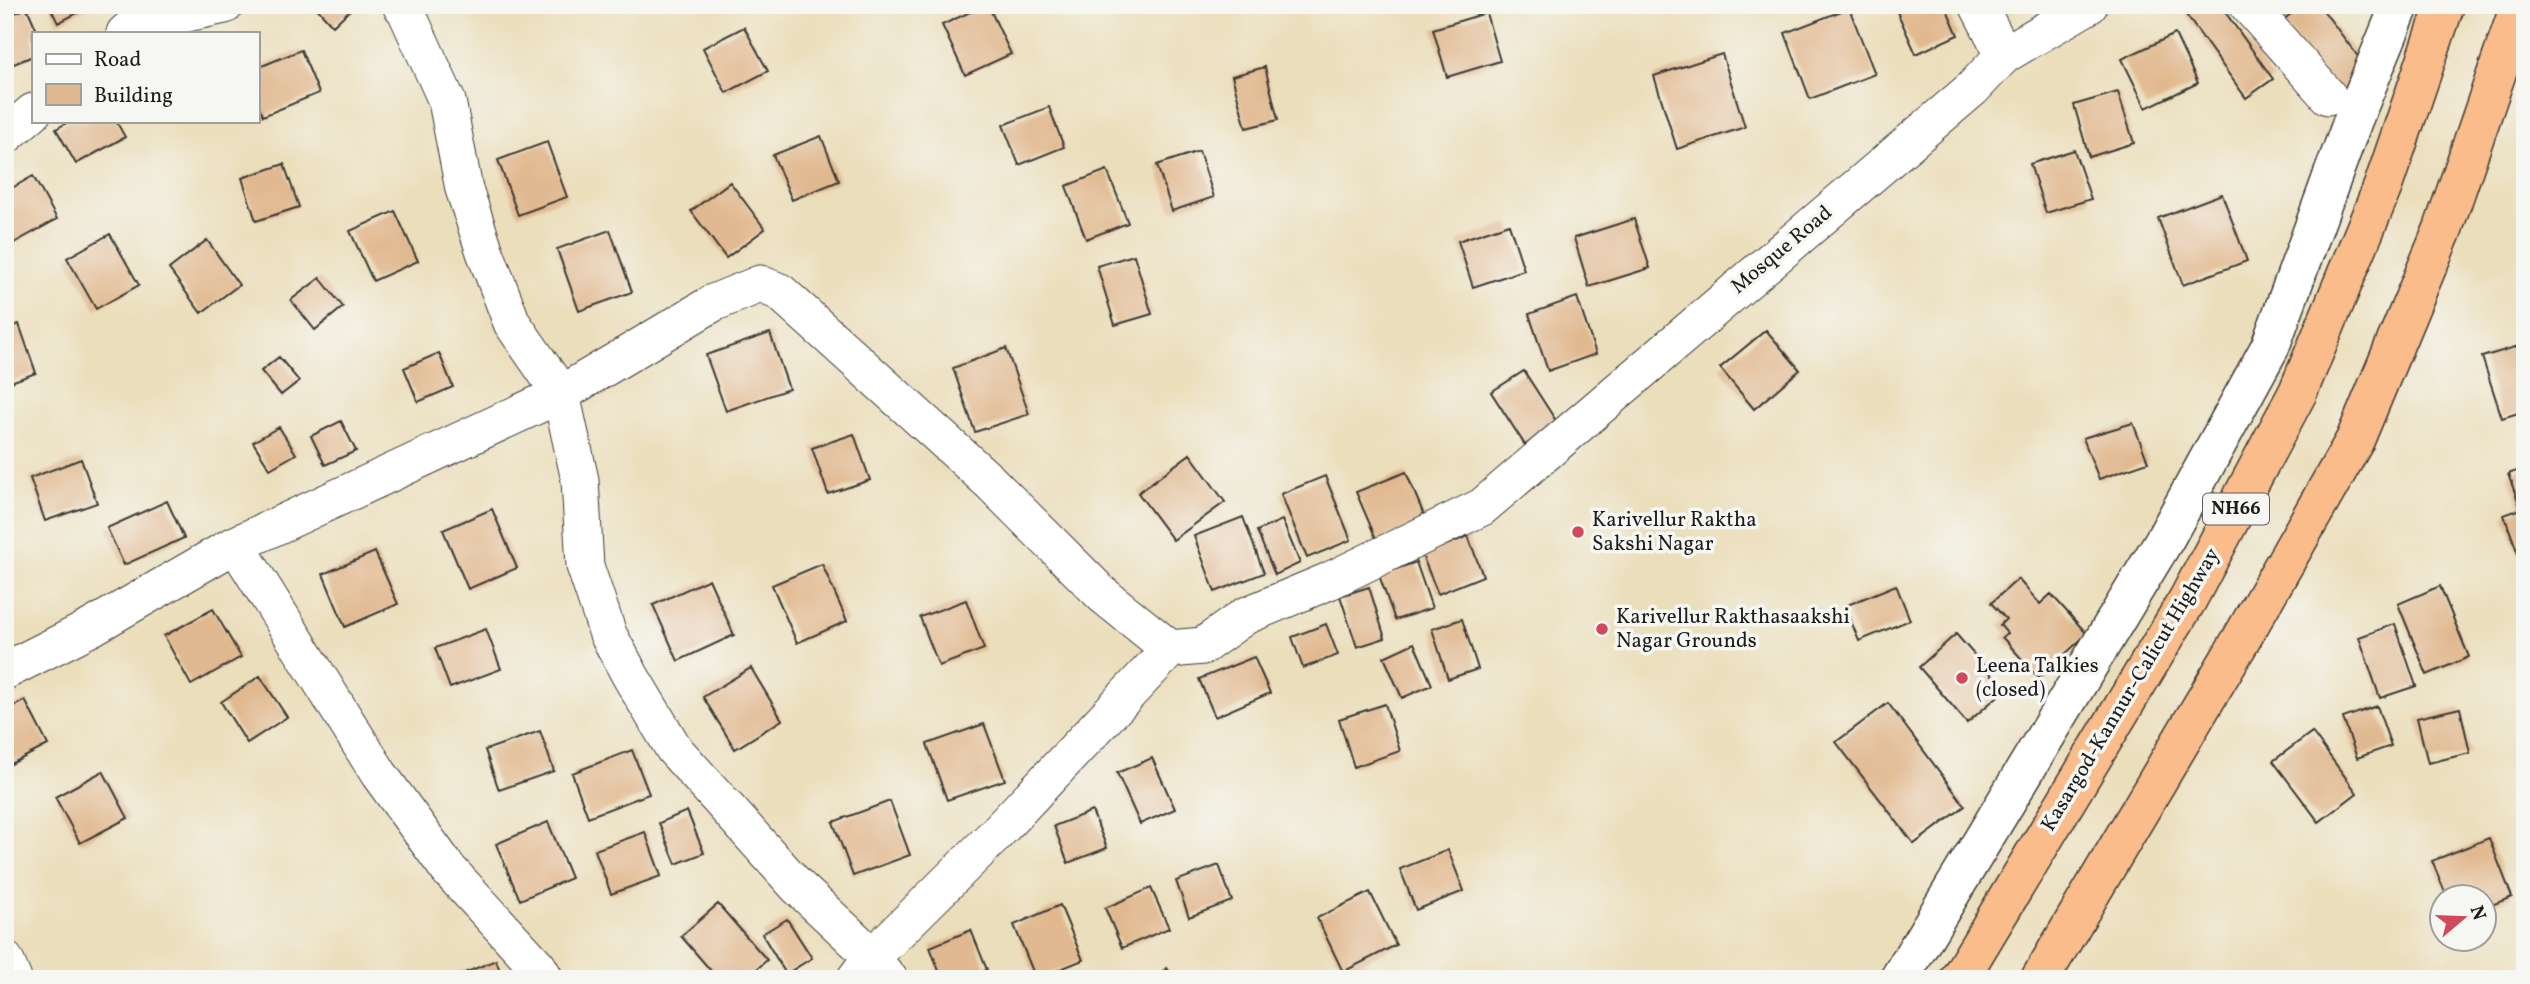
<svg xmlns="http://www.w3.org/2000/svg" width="2530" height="984" font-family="Vollkorn,serif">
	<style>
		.building { fill: #e1b990 }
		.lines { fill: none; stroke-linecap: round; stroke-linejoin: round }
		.minor-casing { stroke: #3b3934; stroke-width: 39 }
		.tertiary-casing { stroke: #3b3934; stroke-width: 41 }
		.trunk-casing { stroke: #3b3934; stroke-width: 41 }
		.minor { stroke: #fff; stroke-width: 37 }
		.tertiary { stroke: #fff; stroke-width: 38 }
		.trunk { stroke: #f9bc8a; stroke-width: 38 }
		.poi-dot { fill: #d1495b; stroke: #f6f6f2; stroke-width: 2.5 }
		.labels { text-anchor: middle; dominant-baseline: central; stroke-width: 7; stroke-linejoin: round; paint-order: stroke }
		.shield { fill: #f6f6f2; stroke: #5d5d5c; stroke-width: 2 }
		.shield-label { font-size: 19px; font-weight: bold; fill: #1c1c1c }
		.street-label { font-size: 21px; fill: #1c1c1c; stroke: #f6f6f2 }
		.poi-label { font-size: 21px; fill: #1c1c1c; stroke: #f6f6f2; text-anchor: start }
	</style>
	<rect width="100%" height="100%" fill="#f6f6f2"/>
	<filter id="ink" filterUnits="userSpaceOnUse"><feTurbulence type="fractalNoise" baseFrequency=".0143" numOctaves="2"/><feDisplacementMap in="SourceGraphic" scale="14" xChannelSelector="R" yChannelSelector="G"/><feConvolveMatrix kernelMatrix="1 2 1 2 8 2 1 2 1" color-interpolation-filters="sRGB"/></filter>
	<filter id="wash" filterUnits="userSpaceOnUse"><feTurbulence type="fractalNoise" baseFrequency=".00686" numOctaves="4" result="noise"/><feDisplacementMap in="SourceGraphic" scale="28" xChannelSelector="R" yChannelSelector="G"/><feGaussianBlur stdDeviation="1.57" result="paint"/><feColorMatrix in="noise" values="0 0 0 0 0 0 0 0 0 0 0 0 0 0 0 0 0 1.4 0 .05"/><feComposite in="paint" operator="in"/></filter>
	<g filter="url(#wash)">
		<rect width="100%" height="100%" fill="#ebdebb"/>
		<g id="blocks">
			<!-- building -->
			<path class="building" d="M49,5H93L58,23Z
				M314,5H355L333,26Z
				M985,5H988L1011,54L965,75L942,25Z
				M1894,5H1945L1958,35L1916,54Z
				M2179,5H2220L2273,79L2246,98Z
				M2302,5H2319L2369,71L2339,95L2282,21Z
				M27,8L38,33H33V56L9,66L5,58V17Z
				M1849,8L1875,74L1810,99L1785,33Z
				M1486,13L1500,61L1447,77L1433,29Z
				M744,27L768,71L726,93L703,48Z
				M2175,34L2198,83L2146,108L2122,59Z
				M301,50L319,93L263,116L257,102V68Z
				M1722,54L1745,127L1677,149L1654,76Z
				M1265,67L1278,120L1246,128L1232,76Z
				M2118,92L2134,143L2089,157L2074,105Z
				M1049,107L1064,147L1019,165L1003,125Z
				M70,121H116L125,137L76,164L56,129Z
				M821,136L839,181L792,200L773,155Z
				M547,142L567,197L518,215L498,160Z
				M2074,150L2091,199L2046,213L2030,164Z
				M1199,151L1214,197L1172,211L1157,165Z
				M284,164L299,207L256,221L242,178Z
				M1107,170L1128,223L1086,239L1066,186Z
				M33,176L57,219L12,244L5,233V192Z
				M730,182L765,229L726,258L691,211Z
				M2222,194L2247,261L2183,285L2158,218Z
				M395,211L418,261L373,281L350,231Z
				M1634,219L1650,268L1589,287L1574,238Z
				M1509,224L1524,270L1473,287L1458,241Z
				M610,230L632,292L579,311L557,249Z
				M110,234L139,285L96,309L67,258Z
				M207,240L239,285L201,313L169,269Z
				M1134,255L1152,314L1115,325L1097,266Z
				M320,278L343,307L315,330L291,300Z
				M1577,297L1596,354L1548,371L1529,314Z
				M19,324L36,373L5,384V329Z
				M1766,330L1800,370L1754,409L1720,368Z
				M770,333L789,389L726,411L706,355Z
				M2525,344V411L2502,418L2482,357Z
				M1006,348L1029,414L975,432L953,368Z
				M439,353L453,387L418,402L404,368Z
				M279,357L299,381L281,395L261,371Z
				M1524,371L1558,424L1525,445L1491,392Z
				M341,421L356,451L325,465L311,436Z
				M2133,423L2148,462L2099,479L2083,438Z
				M279,427L296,454L270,469L253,442Z
				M854,434L870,480L828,494L812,448Z
				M1190,454L1225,502L1173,540L1138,493Z
				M81,459L97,503L45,521L30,478Z
				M2525,468V570H2524L2504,515L2521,509L2508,474Z
				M1406,472L1426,520L1377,541L1356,492Z
				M1325,476L1351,540L1307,558L1281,494Z
				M167,501L184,538L124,565L107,528Z
				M492,509L517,568L468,589L443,530Z
				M1243,517L1264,573L1215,592L1194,536Z
				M1282,520L1300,563L1275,575L1257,531Z
				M1468,536L1483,576L1438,594L1422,555Z
				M375,552L398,604L345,627L323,574Z
				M1416,562L1432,608L1395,620L1379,575Z
				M822,564L847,621L797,643L772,585Z
				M709,579L734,635L678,661L653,605Z
				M2018,579L2040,604L2051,594L2087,634L2039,678L2002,637L2007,633L2000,625L2006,619L1991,603Z
				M1896,585L1910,620L1859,641L1845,606Z
				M2440,586L2469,657L2427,675L2398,604Z
				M1369,587L1385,638L1357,647L1340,596Z
				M966,600L984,649L939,666L920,617Z
				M213,609L241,657L191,685L164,636Z
				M1462,619L1478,669L1448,679L1432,629Z
				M1326,624L1338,655L1303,668L1292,637Z
				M2395,624L2416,686L2380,698L2359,637Z
				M486,629L501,669L450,688L435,648Z
				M1956,634L2005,690L1967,723L1919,667Z
				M1414,643L1432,685L1402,698L1384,657Z
				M1254,657L1270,693L1215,717L1199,679Z
				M751,668L782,720L735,749L703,697Z
				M260,676L287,717L247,743L221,702Z
				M25,700L48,745L5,767V711Z
				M1888,703L1965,806L1914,844L1836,742Z
				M1385,704L1400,751L1354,767L1339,719Z
				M2377,706L2391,746L2357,758L2343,718Z
				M2460,708L2470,753L2428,763L2417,718Z
				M984,724L1005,780L947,800L927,744Z
				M540,731L554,771L499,790L485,750Z
				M2312,732L2357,793L2319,822L2273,761Z
				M632,750L649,794L588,817L572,773Z
				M1152,758L1175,809L1140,824L1117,773Z
				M103,771L128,818L80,843L55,797Z
				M890,801L910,855L853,876L833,822Z
				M687,811L704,853L676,864L659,823Z
				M1092,811L1107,848L1068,863L1054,826Z
				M548,822L571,878L520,900L496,844Z
				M645,832L661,876L611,894L595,850Z
				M2489,838L2512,897L2484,908V897H2447L2432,861Z
				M1448,850L1464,891L1416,910L1400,869Z
				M1219,865L1232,901L1189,917L1176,881Z
				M1151,888L1169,928L1122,948L1105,908Z
				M1370,892L1396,945L1343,972L1317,918Z
				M718,904L767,960L746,979H718L681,936Z
				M1060,905L1083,960L1036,979L1014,925Z
				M787,919L812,958L786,974L762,934Z
				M971,930L987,970L964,979H942L930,947Z
				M496,960L503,979H458L457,976Z
				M1167,968L1174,979H1152Z"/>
		</g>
	</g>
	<g filter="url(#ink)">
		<use href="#blocks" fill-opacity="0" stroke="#3b3934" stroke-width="2"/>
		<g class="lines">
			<!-- minor casing -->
			<g class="minor-casing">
				<path id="minor" d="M401,5L406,11L447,101L464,189L485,252L512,323L561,394L580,480L585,566L608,634L631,677L674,749L797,886L858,943L889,979
					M1978,5L2004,55
					M2248,5L2328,96
					M125,33L136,24L225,5
					M5,136L33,112
					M236,545L379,774L448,869L538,967L545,979
					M5,671L92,627L229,548L561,394L713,303L760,284L780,292L989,481L1103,595L1170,649L1203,646L1245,616L1329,581L1482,507L1972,89L2004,55L2089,5
					M5,960L13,979
					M856,978L871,958L991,839L1170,649"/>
			</g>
			<!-- tertiary casing -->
			<g class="tertiary-casing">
				<path id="tertiary" d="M1899,979L2166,537L2270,347L2353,120L2400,5"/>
			</g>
			<!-- trunk casing -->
			<g class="trunk-casing">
				<path id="trunk" d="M1959,979L2188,599L2298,392L2383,186L2445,5
					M2040,979L2242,638L2355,440L2443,229L2520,5"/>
			</g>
			<!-- minor -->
			<use href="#minor" class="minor"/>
			<!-- tertiary -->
			<use href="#tertiary" class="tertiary"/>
			<!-- trunk -->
			<use href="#trunk" class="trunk"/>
		</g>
	</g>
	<!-- markers -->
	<g class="poi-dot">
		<circle cx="1578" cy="532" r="7"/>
		<circle cx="1602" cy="629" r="7"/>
		<circle cx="1962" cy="678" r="7"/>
	</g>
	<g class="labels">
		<!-- shield labels -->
		<rect class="shield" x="2203" y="493.5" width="66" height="31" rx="5"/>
		<g class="shield-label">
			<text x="2236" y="509">NH66</text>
		</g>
		<!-- street labels -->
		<g class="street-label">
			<text transform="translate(1782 250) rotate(-40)">Mosque Road</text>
			<text transform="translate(2131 690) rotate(-59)">Kasargod-Kannur-Calicut Highway</text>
		</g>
		<!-- poi labels -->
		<g class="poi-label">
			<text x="1592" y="520">Karivellur Raktha<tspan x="1592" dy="24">Sakshi Nagar</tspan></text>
			<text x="1616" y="617">Karivellur Rakthasaakshi<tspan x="1616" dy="24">Nagar Grounds</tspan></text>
			<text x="1976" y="666">Leena Talkies<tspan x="1976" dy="24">(closed)</tspan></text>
		</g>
	</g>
	<!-- margin -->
	<rect width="2530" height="984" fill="none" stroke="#f6f6f2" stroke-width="28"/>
	<!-- legend -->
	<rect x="32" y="32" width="228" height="91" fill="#f6f6f2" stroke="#9f9f9c" stroke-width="2"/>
	<rect x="46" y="54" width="35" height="10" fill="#ffffff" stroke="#9f9f9c" stroke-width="2"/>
	<text x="94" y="66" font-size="21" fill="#1c1c1c">Road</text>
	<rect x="46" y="84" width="35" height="21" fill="#e1b990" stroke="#9f9f9c" stroke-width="2"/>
	<text x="94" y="102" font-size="21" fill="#1c1c1c">Building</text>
	<!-- north arrow -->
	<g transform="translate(2463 918) rotate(71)"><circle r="33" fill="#f6f6f2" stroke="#9f9f9c" stroke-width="2"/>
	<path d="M0-5L12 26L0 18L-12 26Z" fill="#d1495b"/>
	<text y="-10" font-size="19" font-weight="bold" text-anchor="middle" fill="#1c1c1c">N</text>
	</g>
</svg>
